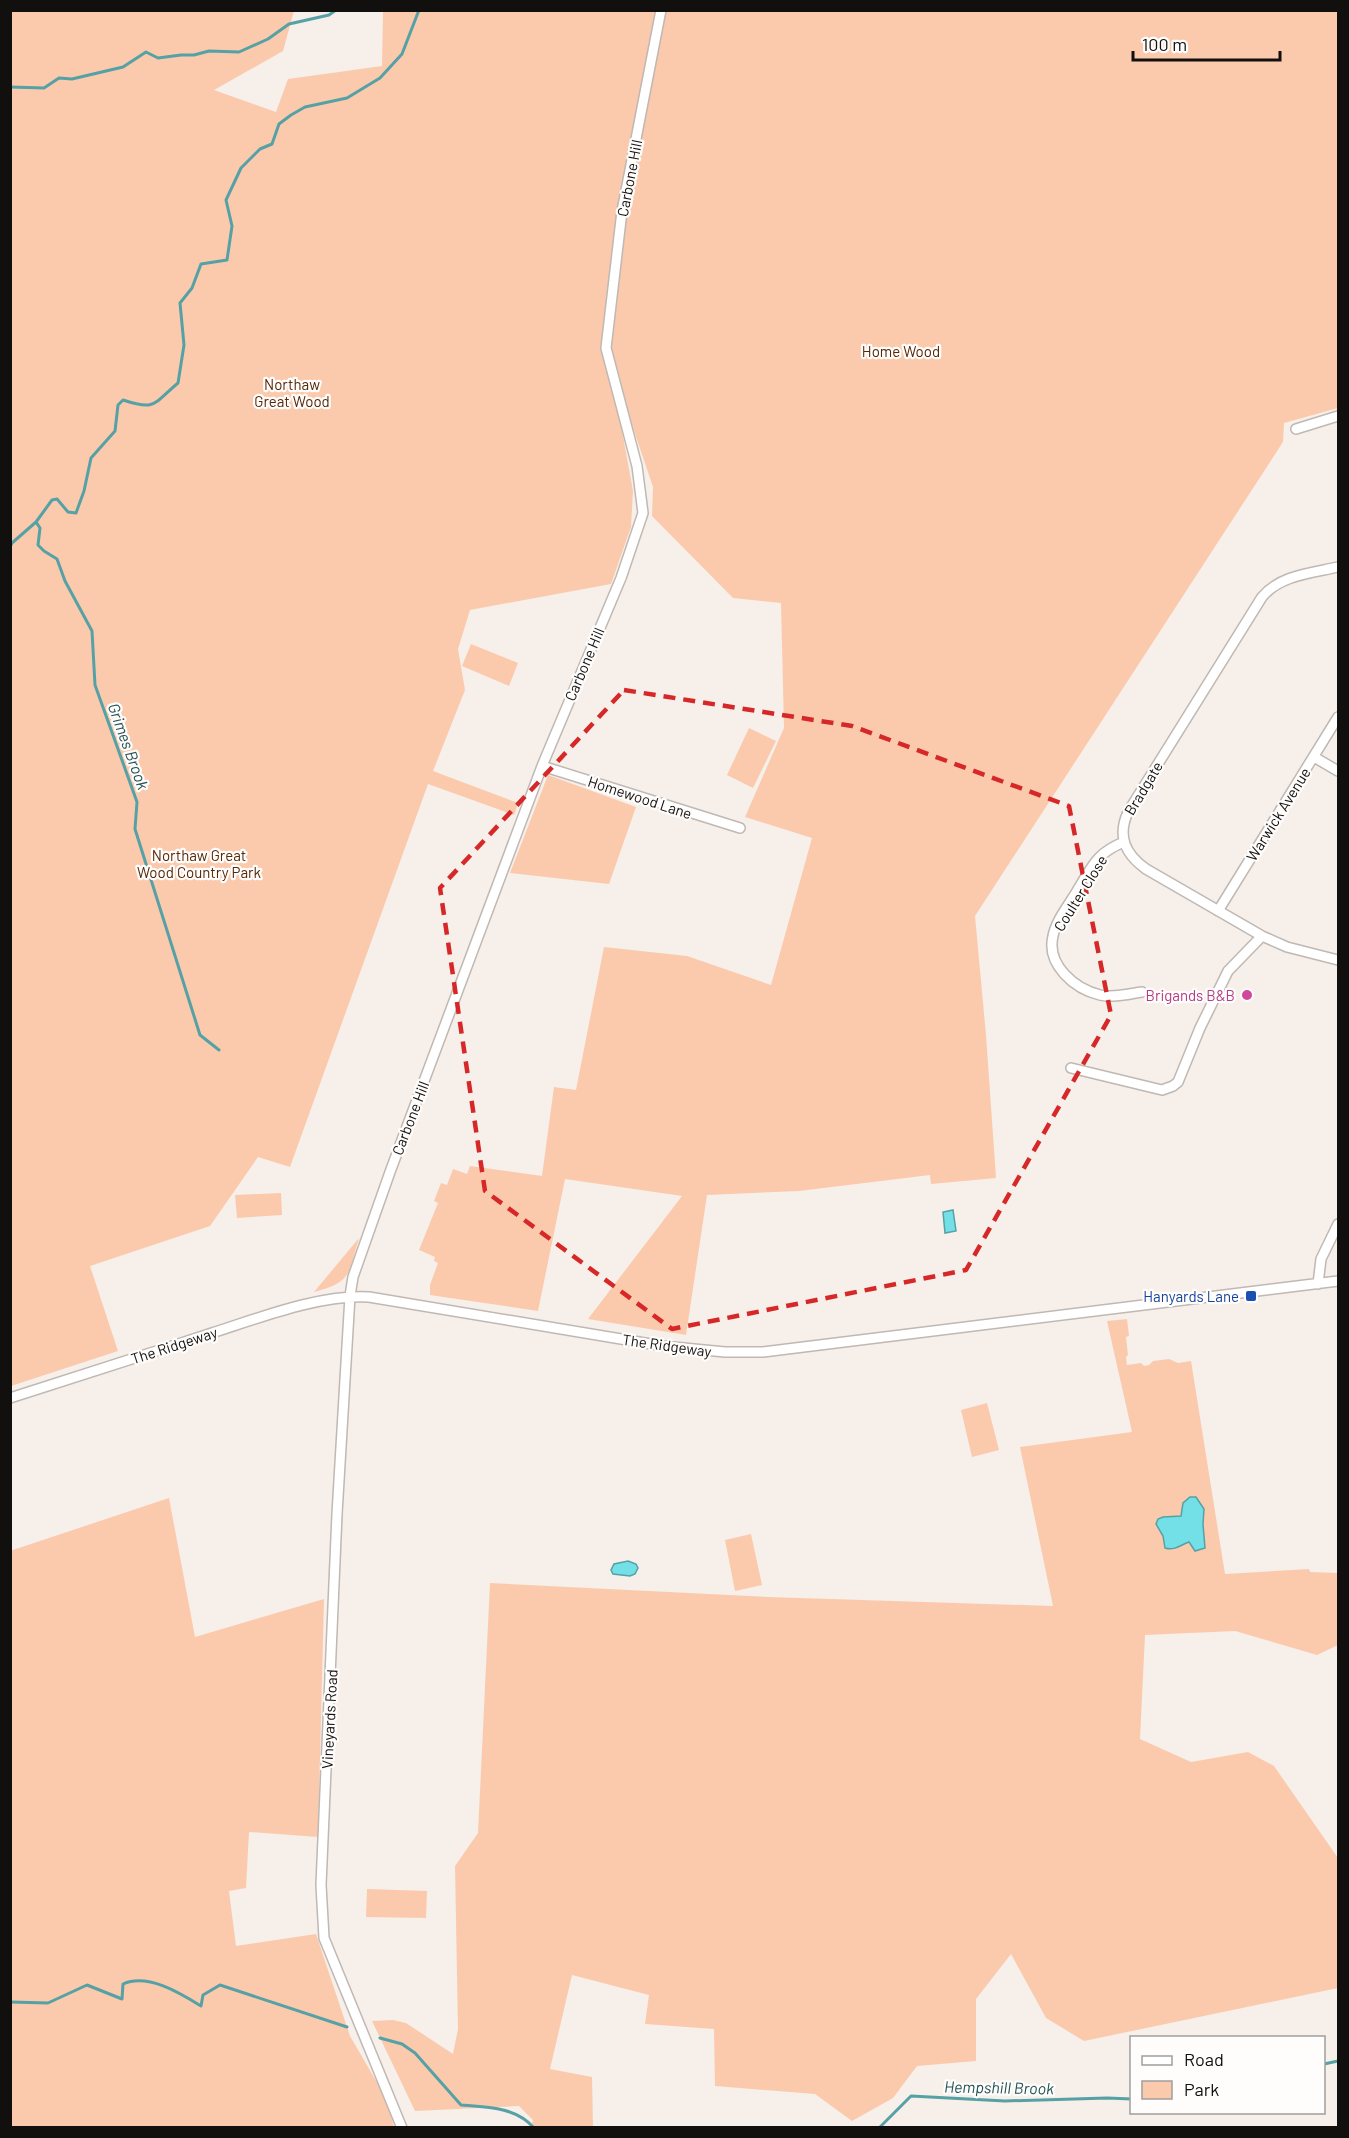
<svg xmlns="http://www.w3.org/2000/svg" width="1349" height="2138" font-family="Barlow,sans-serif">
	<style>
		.green { fill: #fbcaad }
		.water { fill: #73dfe6; stroke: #56a1a5; stroke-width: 1.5 }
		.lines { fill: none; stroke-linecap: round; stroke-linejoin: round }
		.stream { stroke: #56a1a5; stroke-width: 3 }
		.minor-casing { stroke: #bfb8b3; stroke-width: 12 }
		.minor { stroke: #fff; stroke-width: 9 }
		.marked { fill: none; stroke: #d62828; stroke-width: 4.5; stroke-dasharray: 12 8; stroke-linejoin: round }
		.hotel-dot { fill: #d1479c; stroke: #fffdfc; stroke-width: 2 }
		.transit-dot { fill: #1a4fb4; stroke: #fffdfc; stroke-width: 2 }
		.labels { text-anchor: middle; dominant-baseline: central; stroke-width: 4.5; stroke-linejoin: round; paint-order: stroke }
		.street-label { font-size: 15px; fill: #12100e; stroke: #fffdfc }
		.park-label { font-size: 15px; fill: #552808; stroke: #fffdfc }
		.hotel-label { font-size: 15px; fill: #b23c85; stroke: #fffdfc; text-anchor: end }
		.transit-label { font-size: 15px; fill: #164399; stroke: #fffdfc; text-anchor: end }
		.water-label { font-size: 16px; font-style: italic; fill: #225255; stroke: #fffdfc }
	</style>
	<rect width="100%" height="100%" fill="#f7efea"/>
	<!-- green -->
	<path class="green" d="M10,11H294L283,51L214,90L276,112L288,79L382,66L383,11H1338V408L1284,423L1283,442L975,916L986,1035L996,1178L931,1184L930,1175L799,1191L707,1195L686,1335L588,1319L682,1196L565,1179L538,1311L430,1295V1285L438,1263L434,1261L435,1257L419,1250L438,1203L434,1201L441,1183L447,1185L453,1169L467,1174L470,1166L542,1176L554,1087L576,1090L604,947L687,956L771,985L812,838L745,817L784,728L781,603L733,598L652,516L653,487L608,354L633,491L631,527L611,584L470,610L458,649L465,690L433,771L518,803L514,815L428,784L290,1167L258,1157L210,1226L90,1266L118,1351L11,1386Z
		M471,644L518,663L509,686L462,666Z
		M749,728L776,741L753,788L727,775Z
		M548,775L636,807L609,884L510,873Z
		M281,1193L282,1215L237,1218L235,1195Z
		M359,1238C348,1273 353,1282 314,1292Z
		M1127,1319L1129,1336L1126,1337L1128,1355L1126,1357L1127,1365L1141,1363L1144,1366L1149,1365L1153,1361L1169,1359L1178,1363L1191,1361L1225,1574L1309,1569L1310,1572L1338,1573V1645L1317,1655L1235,1631L1145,1635L1140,1739L1191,1762L1248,1752L1274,1766L1338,1858V1988L1084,2041L1046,2018L1011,1954L976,1999V2061L917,2066L893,2098L852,2121L815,2094L715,2086L714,2029L645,2024L649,1995L572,1975L550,2069L592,2077L593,2127H531L533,2120L519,2106L415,2111L372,2021L393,2020L406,2023L453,2054L458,2029L455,1866L478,1833L490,1583L768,1597L1053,1606L1020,1447L1132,1432L1107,1321Z
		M987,1403L999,1450L972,1457L961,1410Z
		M169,1498L195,1637L324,1599L318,1837L249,1832L246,1888L229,1891L236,1946L316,1934L350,2036L386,2098L394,2127H11L10,1551Z
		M751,1534L762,1585L735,1591L725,1540Z
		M367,1889L427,1891L426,1918L366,1917Z"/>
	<!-- water -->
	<path class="water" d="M953,1210L956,1231L945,1233L943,1212Z
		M1190,1497H1196L1204,1509L1203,1524L1205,1548L1195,1551L1189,1542C1180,1545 1175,1551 1165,1548L1163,1536L1156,1524L1158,1519L1163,1517L1181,1516L1183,1503Z
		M628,1561L636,1564L638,1568L635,1574L630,1576L613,1574L611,1570L614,1564Z"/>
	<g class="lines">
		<!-- stream -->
		<path class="stream" d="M10,87L44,88L59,78L72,79L123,67L146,52L158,58L181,55H194L209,51L239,52L268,39L289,24L329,15L336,10
			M36,522L40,528L38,545L44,551L57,559L65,581L92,631L95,685L137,802L135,829L200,1035L219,1050
			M10,547L12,543L36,522L52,500L57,499L68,512L76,513L84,491L91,458L115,431L118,405L123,400C156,411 153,404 178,383L184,345L180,303L192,288L201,264L227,260L232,226L226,200L241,168L260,149L272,144L279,124L291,115L305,107L347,98L380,78L402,54L419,10
			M10,2002L48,2003L87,1985L122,1999L123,1984C148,1973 180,1993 201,2006L203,1995L220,1985L347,2027
			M380,2038L402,2044L415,2053L461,2105C487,2107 516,2107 534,2128
			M1324,2064L1338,2061
			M879,2128L911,2096L1005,2101L1107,2098L1132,2099"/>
		<!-- minor casing -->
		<g class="minor-casing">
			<path id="minor" d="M1296,429L1338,416
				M1338,567C1312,573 1280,575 1262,597L1128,812C1117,836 1125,854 1146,869L1262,936L1287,947L1338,960
				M1314,757L1338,771
				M542,766L740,828
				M1124,842C1096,853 1092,867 1077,891C1069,905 1056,920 1053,936C1046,965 1075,989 1100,995C1114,998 1128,994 1142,992
				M1218,911L1338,717
				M1071,1068L1162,1090L1173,1086L1178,1082L1200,1028L1228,971L1262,936
				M1318,1284L1321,1259L1338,1224
				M10,1398C78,1376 145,1355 212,1333C259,1318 320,1294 369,1297L663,1346L725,1352H763L1338,1281
				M402,2128L324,1938L321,1885L337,1514L350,1296L353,1277L390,1172L542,766L621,578L643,513L637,466L606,348L622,211L661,10"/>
		</g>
		<!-- minor -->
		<use href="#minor" class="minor"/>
	</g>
	<!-- marked area -->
	<path class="marked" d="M624,690L852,726L1069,806L1111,1015L966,1270L672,1329L485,1191L440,888Z"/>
	<!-- markers -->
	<circle class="hotel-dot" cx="1247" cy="995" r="6"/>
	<rect class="transit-dot" x="1245" y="1290" width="12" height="12" rx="3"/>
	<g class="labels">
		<!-- street labels -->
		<g class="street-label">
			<text transform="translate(629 178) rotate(-79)">Carbone Hill</text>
			<text transform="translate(584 664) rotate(-67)">Carbone Hill</text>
			<text transform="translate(1143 788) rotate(-59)">Bradgate</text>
			<text transform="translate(640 797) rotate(18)">Homewood Lane</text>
			<text transform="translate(1278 814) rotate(-58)">Warwick Avenue</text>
			<text transform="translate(1080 893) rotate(-58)">Coulter Close</text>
			<text transform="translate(410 1118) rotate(-69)">Carbone Hill</text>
			<text transform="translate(174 1345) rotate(-18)">The Ridgeway</text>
			<text transform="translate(667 1345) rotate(8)">The Ridgeway</text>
			<text transform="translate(329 1719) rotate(-87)">Vineyards Road</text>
		</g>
		<!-- park labels -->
		<g class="park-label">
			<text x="901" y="351">Home Wood</text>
			<text x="292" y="384">Northaw<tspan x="292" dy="17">Great Wood</tspan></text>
			<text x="199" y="855">Northaw Great<tspan x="199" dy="17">Wood Country Park</tspan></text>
		</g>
		<!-- hotel labels -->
		<g class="hotel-label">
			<text x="1235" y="995">Brigands B&amp;B</text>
		</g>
		<!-- transit labels -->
		<g class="transit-label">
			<text x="1239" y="1296">Hanyards Lane</text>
		</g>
		<!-- water labels -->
		<g class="water-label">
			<text transform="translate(129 746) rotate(70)">Grimes Brook</text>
			<text transform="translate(999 2087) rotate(1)">Hempshill Brook</text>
		</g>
	</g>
	<!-- border -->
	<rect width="1349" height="2138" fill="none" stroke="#12100e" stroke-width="24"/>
	<!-- legend -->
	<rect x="1130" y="2036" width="195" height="78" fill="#fffdfc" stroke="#a09e9d" stroke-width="1.5"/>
	<rect x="1142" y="2056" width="30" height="9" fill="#ffffff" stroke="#a09e9d" stroke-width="1.5"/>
	<text x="1184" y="2066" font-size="18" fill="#12100e">Road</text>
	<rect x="1142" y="2081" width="30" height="18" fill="#fbcaad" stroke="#a09e9d" stroke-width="1.5"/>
	<text x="1184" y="2096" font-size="18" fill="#12100e">Park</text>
	<!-- scale -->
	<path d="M1133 51v9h147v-9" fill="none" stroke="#12100e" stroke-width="3"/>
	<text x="1142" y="51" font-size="18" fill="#12100e" stroke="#fffdfc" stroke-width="4.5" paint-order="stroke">100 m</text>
</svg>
